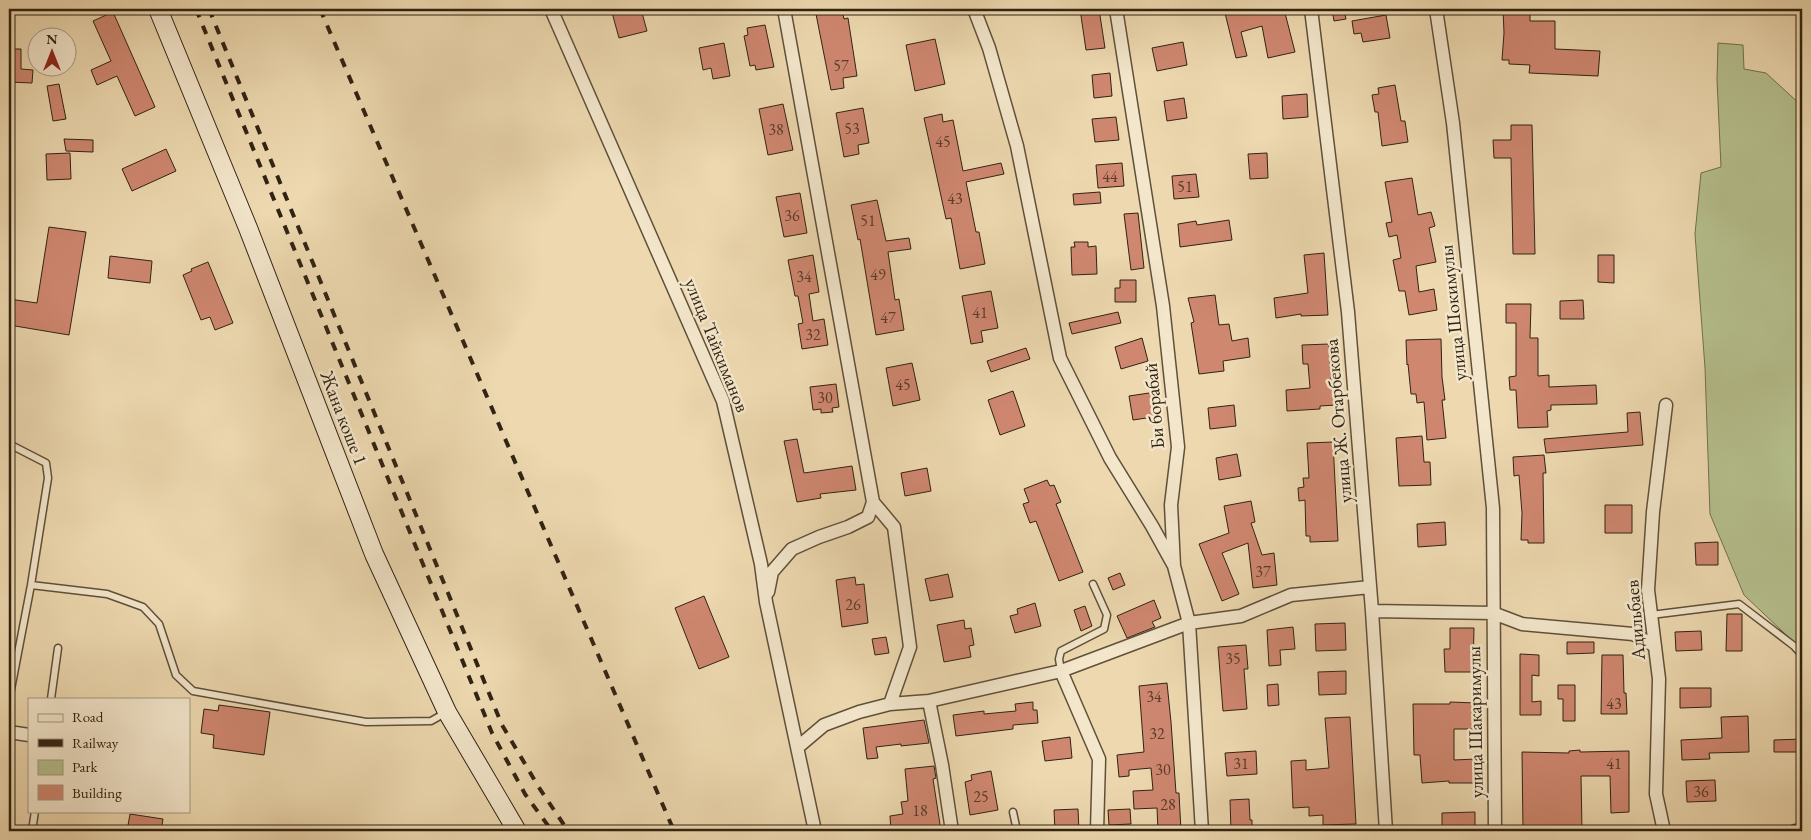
<svg xmlns="http://www.w3.org/2000/svg" width="1811" height="840" font-family="'EB Garamond',serif">
	<style>
		.green { fill: #b5bf8d; stroke: #727150 }
		.building { fill: #cf8770; stroke: #302313 }
		.lines { fill: none; stroke-linecap: round; stroke-linejoin: round }
		.lane-casing { stroke: #5f503a; stroke-width: 9 }
		.street-casing { stroke: #5f503a; stroke-width: 15 }
		.secondary-casing { stroke: #302313; stroke-width: 20 }
		.lane { stroke: #f3e6cb; stroke-width: 6 }
		.street { stroke: #f3e6cb; stroke-width: 12 }
		.secondary { stroke: #f3e6cb; stroke-width: 18 }
		.rail { stroke: #302313; stroke-width: 4; stroke-dasharray: 9 9; stroke-linecap: butt }
		.labels { text-anchor: middle; dominant-baseline: central; stroke-width: 5; stroke-linejoin: round; paint-order: stroke }
		.number-label { font-size: 16px; fill: #583c2a }
		.street-label { font-size: 19px; fill: #302313; stroke: #f3e6cb }
	</style>
	<rect width="100%" height="100%" fill="#edd8af"/>
	<filter id="stains"><feTurbulence type="fractalNoise" baseFrequency=".004" numOctaves="4"/><feColorMatrix values="0 0 0 0 .2 0 0 0 0 .09 0 0 0 0 .02 0 0 0 .5 -.17"/></filter>
	<radialGradient id="worn" r=".72"><stop offset=".6" stop-color="#630" stop-opacity="0"/><stop offset="1" stop-color="#630" stop-opacity=".3"/></radialGradient>
	<!-- green -->
	<path class="green" d="M1718,43L1743,45L1744,69L1766,73L1802,106V650L1744,595L1710,514L1705,368L1695,234L1701,173L1721,167L1717,79Z"/>
	<!-- building -->
	<path class="building" d="M611,9H641L647,31L619,38Z
		M815,9H842L844,19L848,18L857,76L843,78L844,88L831,90Z
		M1080,9H1099L1105,48L1086,50Z
		M1224,9H1284L1295,52L1268,58L1262,26L1241,32L1247,56L1236,58Z
		M1332,9H1344L1346,19L1334,21Z
		M1503,9H1530V21H1555V49L1600,51L1598,76L1529,73L1530,65L1509,64V60H1502L1504,33Z
		M113,12L155,107L135,116L117,76L97,85L91,70L111,61L93,21Z
		M1386,15L1390,38L1363,42L1361,33L1354,34L1352,21Z
		M765,25L774,67L756,70L755,65L750,66L744,36L748,35L747,28Z
		M935,39L945,84L915,91L906,45Z
		M1183,42L1187,65L1157,71L1152,48Z
		M724,43L730,76L713,79L711,68L703,70L699,48Z
		M9,49H21V69L33,70L32,83L9,82Z
		M1110,73L1112,96L1094,98L1092,75Z
		M59,84L66,119L53,121L47,86Z
		M1395,85L1401,121H1405L1408,142L1382,146L1378,112H1375L1372,95L1379,94L1378,88Z
		M1307,94L1308,117L1283,119L1282,96Z
		M1184,98L1187,118L1167,121L1164,101Z
		M783,104L793,150L768,155L759,109Z
		M863,108L869,143L858,145L859,154L844,157L836,113Z
		M942,114L943,122L953,120L963,171L1001,163L1004,174L966,182L976,232H979L985,264L960,269L951,218L946,219L924,118Z
		M1116,117L1119,140L1095,142L1092,119Z
		M1511,125H1532L1535,254H1513L1511,158H1494L1493,140H1511Z
		M64,139L93,140V152L66,151Z
		M166,149L176,171L132,191L122,169Z
		M70,153L71,179L47,180L46,154Z
		M1267,153L1268,178L1250,179L1248,154Z
		M1122,163L1124,186L1098,188L1096,165Z
		M1196,174L1199,197L1174,199L1172,176Z
		M1412,178L1418,215L1431,212L1435,226L1429,228L1436,262L1416,266L1419,292L1434,289L1437,310L1409,315L1405,291H1399L1393,260L1401,258L1397,235L1389,237L1386,223L1392,222L1385,182Z
		M1100,192L1101,203L1074,205L1073,194Z
		M800,193L807,233L784,237L776,197Z
		M877,200L886,241L909,238L911,249L888,252L895,300L899,299L904,330L876,335L860,239L858,240L851,205Z
		M1138,213L1144,268L1131,270L1124,214Z
		M1229,220L1232,240L1180,247L1178,224L1196,221L1197,225Z
		M49,227L86,232L69,335L9,325V299L37,303Z
		M1074,242H1088V247L1096,246L1097,274L1072,275L1071,247H1075Z
		M1324,253L1328,315L1301,316V314L1276,318L1274,298L1308,293L1304,255Z
		M813,255L819,292L809,294L813,321L824,319L828,345L802,349L798,324L803,323L798,296H795L788,260Z
		M1598,255H1614V283L1598,282Z
		M110,256L152,261L150,283L108,278Z
		M208,262L233,323L215,330L210,317L201,320L183,275L192,271L191,269Z
		M1120,280H1136V302H1115V288H1120Z
		M991,291L998,328L981,331L983,342L971,344L962,296Z
		M1215,295L1219,325L1229,324L1232,341L1248,338L1250,357L1223,361L1224,371L1199,374L1191,323L1194,322L1188,298Z
		M1583,300L1584,319H1560V301Z
		M1506,304H1531L1530,338H1538V376L1549,375V387L1596,385L1597,404L1551,405V410L1547,411L1548,427L1518,428L1516,390H1510L1509,377L1516,376V323H1506Z
		M1118,312L1121,323L1072,334L1069,323Z
		M1142,338L1148,361L1121,369L1115,347Z
		M1441,339L1442,377L1445,400H1442L1446,438L1427,440L1424,402L1417,403L1416,394H1411L1408,364L1407,365L1406,340Z
		M1329,344L1331,382H1335L1336,405L1320,406V409L1287,411L1286,390L1310,388L1308,364H1303L1302,345Z
		M1026,348L1030,359L991,372L987,361Z
		M912,363L920,400L893,406L886,368Z
		M836,384L839,407L832,408L833,412L821,413V409L813,410L810,387Z
		M1013,391L1025,426L1000,435L988,400Z
		M1156,392L1160,416L1133,420L1129,396Z
		M1234,405L1236,426L1210,429L1208,408Z
		M1640,412L1643,445L1546,453L1544,439L1628,432L1627,413Z
		M1422,436L1424,462H1430L1431,485L1399,486L1396,438Z
		M797,439L804,473L852,466L856,490L820,494L821,498L797,502L784,441Z
		M1333,442L1338,541L1310,542V536H1306L1305,500L1299,501L1298,488L1304,487L1303,478H1309L1307,443Z
		M1237,454L1241,476L1219,480L1216,458Z
		M1544,455L1546,473H1543L1544,543H1528V540H1521L1522,513L1519,475L1514,476L1513,457Z
		M927,468L931,491L905,496L901,473Z
		M1047,480L1050,486L1054,485L1061,502L1056,504L1083,572L1059,581L1036,521L1030,523L1023,504L1029,502L1024,489Z
		M1251,501L1255,522L1251,523L1262,555L1274,553L1277,585L1253,588L1248,543L1222,553L1239,594L1222,601L1199,544L1229,533L1224,506Z
		M1605,505H1632V533H1605Z
		M1445,522L1446,545L1418,547L1417,524Z
		M1718,542V565H1696L1695,543Z
		M1120,573L1125,585L1113,590L1108,578Z
		M948,574L953,597L930,601L925,579Z
		M855,577L856,585L864,584L868,623L842,627L836,580Z
		M704,596L729,657L699,669L675,608Z
		M1154,600L1161,618L1152,622L1155,627L1127,638L1117,616Z
		M1035,603L1041,626L1015,633L1010,616L1018,614L1017,609Z
		M1085,606L1092,626L1081,631L1074,610Z
		M1727,614H1742V651H1726Z
		M964,620L965,629L971,628L974,645L969,646L971,657L944,662L937,625Z
		M1345,623L1346,650L1316,651L1315,624Z
		M1293,627L1295,649L1280,650L1281,665L1269,666L1267,630Z
		M1450,628H1474L1473,672H1445L1444,649H1450Z
		M1701,631L1702,650L1676,651L1675,632Z
		M886,637L889,653L875,655L872,639Z
		M1567,642H1594V653L1567,654Z
		M1246,645L1248,669H1244L1247,709L1223,711L1218,647Z
		M1520,654L1539,655V676L1532,675V702L1541,701V715H1520Z
		M1602,655H1623L1624,693H1626L1627,714H1601Z
		M1346,671V694L1319,695L1318,672Z
		M1167,683L1171,722L1176,793H1179L1181,831H1158L1157,808L1134,809L1133,791L1153,790L1151,768L1129,770V776L1119,777L1117,755L1144,752L1139,686Z
		M1278,684L1279,705L1268,706L1267,685Z
		M1558,685H1575V721H1563V699H1558Z
		M1680,688H1711V707L1680,708Z
		M1033,702V710H1037L1038,723L1013,725V729L956,736L953,715L984,711V714L1016,711L1015,704Z
		M1450,702L1476,703L1475,729H1454V760L1476,759L1477,783H1449V781L1422,783L1420,755H1414L1413,704H1450Z
		M219,705L270,712L264,755L213,748L214,735L201,733L204,709L218,711Z
		M1748,716L1749,752L1709,753L1710,759L1682,760L1681,740L1722,738L1721,717Z
		M1350,717L1356,824L1323,825V815L1309,816V807L1293,808L1291,761L1306,760V770L1329,768L1325,718Z
		M924,720L929,743L901,746V744L876,747L878,758L867,759L863,728Z
		M1070,737L1072,758L1045,761L1042,741Z
		M1802,739V752H1774V740Z
		M1580,750V752L1629,751V812L1611,813L1610,776H1581L1582,831H1570V830L1523,831L1522,752L1569,753V751Z
		M1256,751L1257,774L1227,776L1225,753Z
		M934,766L936,778L933,779L941,831H891L890,816L903,814L901,802L908,801L905,769Z
		M991,771L998,810L970,815L965,782L972,780L971,775Z
		M1715,780L1716,801L1687,802L1686,781Z
		M1249,799L1250,820H1252V831H1231L1230,800Z
		M1078,809L1079,831H1055L1054,810Z
		M1130,809L1131,824L1109,825L1108,810Z
		M1475,812V831H1448V826H1442V813Z
		M130,814L163,819L161,831H127Z"/>
	<g class="lines">
		<!-- lane casing -->
		<g class="lane-casing">
			<path id="lane" d="M9,444L46,463L48,478L31,585L9,700
				M31,585L107,594L143,607L159,624L176,675L193,691L366,722L431,721L447,712
				M1651,615L1739,604L1794,646L1802,655
				M1061,671L1059,659L1061,651L1104,629L1107,615L1093,584
				M51,699L58,648
				M1013,812L1017,831
				M32,831L35,811"/>
		</g>
		<!-- street casing -->
		<g class="street-casing">
			<path id="street" d="M551,9L723,401L761,564L766,602L815,831
				M784,9L873,502L894,527L910,647L890,704
				M974,9L989,48L1017,146L1060,358L1110,458L1152,526L1173,564
				M1116,9L1163,306L1178,447L1171,505L1174,566L1189,623L1202,831
				M1311,9L1348,312L1372,611L1386,831
				M1436,9L1453,123L1493,508L1495,831
				M768,592L772,572L792,549L819,537L848,527L868,517L873,502
				M1372,611L1493,613L1522,624L1633,634L1655,646
				M1061,671L1099,759L1097,831
				M929,701L942,765L952,831
				M9,732L29,735
				M798,747L824,725L859,712L890,704L929,701L1061,671L1189,623L1241,616L1291,595L1370,587
				M1664,831L1656,794L1659,679L1648,590L1653,512L1666,405
				M1795,831H1802"/>
		</g>
		<!-- secondary casing -->
		<g class="secondary-casing">
			<path id="secondary" d="M158,9L248,228L374,554L447,712L517,831"/>
		</g>
		<!-- lane -->
		<use href="#lane" class="lane"/>
		<!-- street -->
		<use href="#street" class="street"/>
		<!-- secondary -->
		<use href="#secondary" class="secondary"/>
		<!-- rail -->
		<path class="rail" d="M196,9L492,733L525,794L552,831
			M209,9L502,725L538,786L568,831
			M320,9L674,831"/>
	</g>
	<g class="labels">
		<!-- number labels -->
		<g class="number-label">
			<text x="841" y="65">57</text>
			<text x="852" y="128">53</text>
			<text x="776" y="129">38</text>
			<text x="943" y="141">45</text>
			<text x="1110" y="176">44</text>
			<text x="1185" y="186">51</text>
			<text x="955" y="198">43</text>
			<text x="792" y="215">36</text>
			<text x="868" y="220">51</text>
			<text x="878" y="274">49</text>
			<text x="804" y="276">34</text>
			<text x="980" y="312">41</text>
			<text x="888" y="317">47</text>
			<text x="813" y="334">32</text>
			<text x="903" y="384">45</text>
			<text x="825" y="397">30</text>
			<text x="1263" y="571">37</text>
			<text x="853" y="604">26</text>
			<text x="1233" y="658">35</text>
			<text x="1154" y="696">34</text>
			<text x="1614" y="703">43</text>
			<text x="1157" y="733">32</text>
			<text x="1241" y="763">31</text>
			<text x="1614" y="763">41</text>
			<text x="1163" y="769">30</text>
			<text x="1701" y="791">36</text>
			<text x="981" y="796">25</text>
			<text x="1168" y="804">28</text>
			<text x="920" y="810">18</text>
		</g>
		<!-- street labels -->
		<g class="street-label">
			<text transform="translate(1453 313) rotate(-96)">улица Шокимулы</text>
			<text transform="translate(717 345) rotate(68)">улица Тайкиманов</text>
			<text transform="translate(1154 406) rotate(-95)">Би борабай</text>
			<text transform="translate(344 418) rotate(69)">Жана коше 1</text>
			<text transform="translate(1338 421) rotate(-95)">улица Ж. Отарбекова</text>
			<text transform="translate(1635 620) rotate(-95)">Адильбаев</text>
			<text transform="translate(1475 722) rotate(-91)">улица Шакаримулы</text>
		</g>
	</g>
	<!-- margin -->
	<rect width="1811" height="840" fill="none" stroke="#edd8af" stroke-width="30"/>
	<rect x="10" y="10" width="1791" height="820" fill="none" stroke="#302313" stroke-width="2.5"/>
	<rect x="15" y="15" width="1781" height="810" fill="none" stroke="#302313"/>
	<!-- legend -->
	<rect x="28" y="698" width="162" height="115" fill="#f3e6cb" stroke="#a59881"/>
	<rect x="38" y="714" width="25" height="8" fill="#f3e6cb" stroke="#a59881"/>
	<text x="72" y="722" font-size="15" fill="#302313">Road</text>
	<rect x="38" y="739" width="25" height="8" fill="#302313" stroke="#a59881"/>
	<text x="72" y="748" font-size="15" fill="#302313">Railway</text>
	<rect x="38" y="760" width="25" height="15" fill="#b5bf8d" stroke="#a59881"/>
	<text x="72" y="772" font-size="15" fill="#302313">Park</text>
	<rect x="38" y="785" width="25" height="15" fill="#cf8770" stroke="#a59881"/>
	<text x="72" y="798" font-size="15" fill="#302313">Building</text>
	<!-- north arrow -->
	<g transform="translate(52 52)"><circle r="24" fill="#f3e6cb" stroke="#a59881"/>
	<path d="M0-4L9 19L0 12L-9 19Z" fill="#8f2418"/>
	<text y="-8" font-size="14" font-weight="bold" text-anchor="middle" fill="#302313">N</text>
	</g>
	<rect width="100%" height="100%" filter="url(#stains)"/>
	<rect width="100%" height="100%" fill="url(#worn)"/>
</svg>
